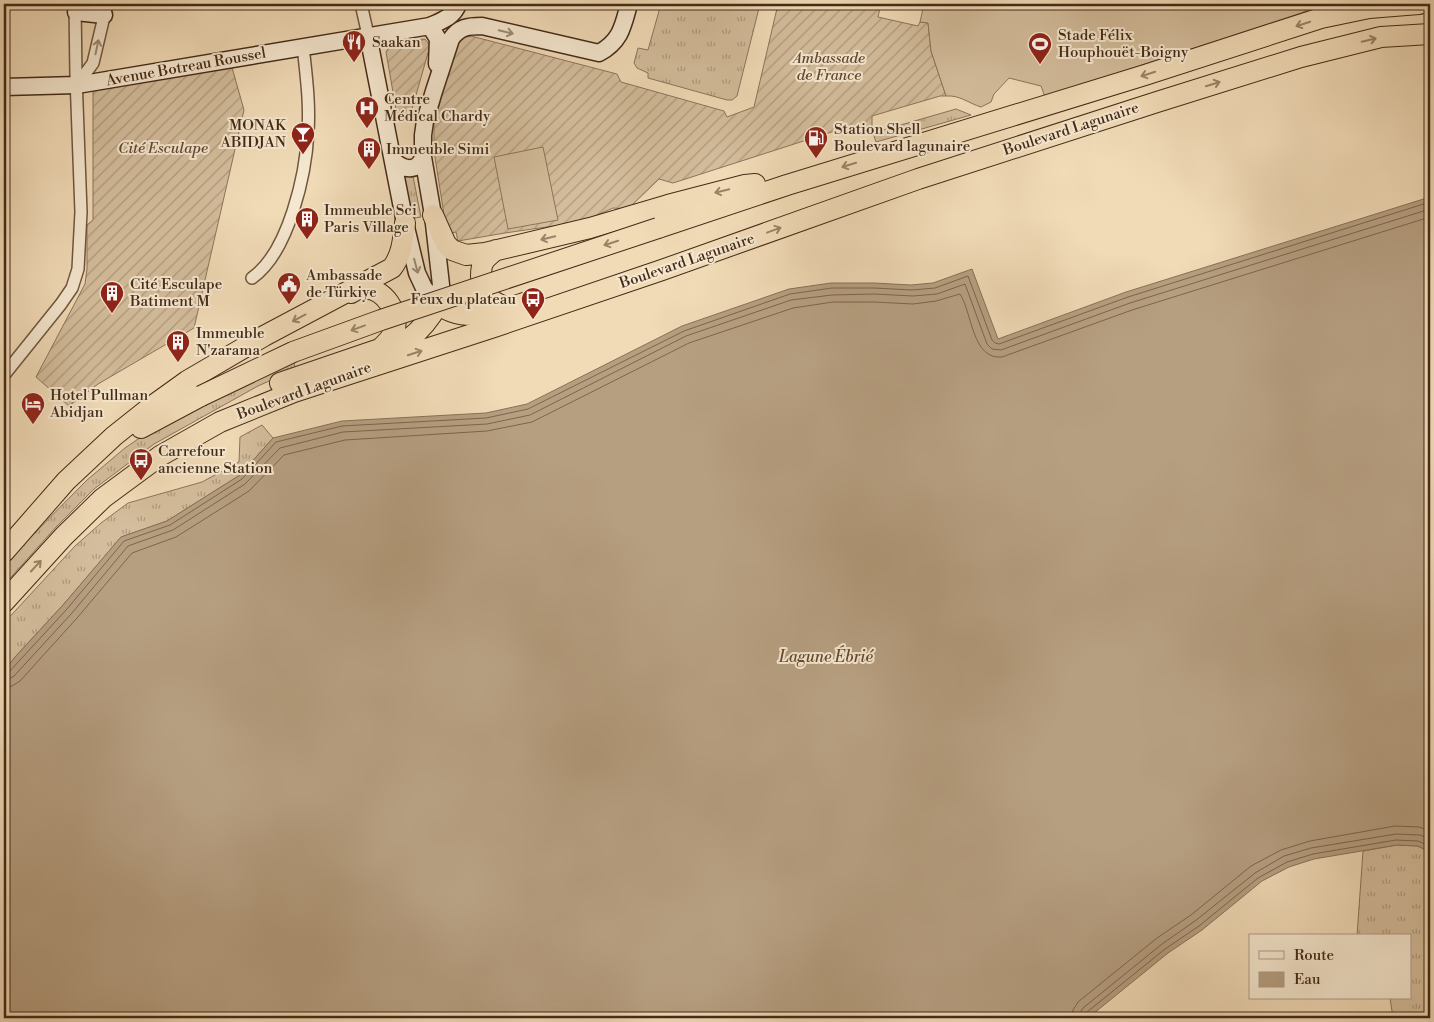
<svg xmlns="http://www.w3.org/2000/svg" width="1434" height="1022" font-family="'Libre Bodoni',serif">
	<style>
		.grass { fill: url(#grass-tufts); stroke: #8c745a }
		.garden { fill: url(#garden-furrows); stroke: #8c745a }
		.pitch { fill: #d4bd9c; stroke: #8c745a }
		.water { fill: #b69f81; stroke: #887157 }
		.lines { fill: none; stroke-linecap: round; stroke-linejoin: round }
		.shore { stroke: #7d654c; stroke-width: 1 }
		.street-casing { stroke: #6f573f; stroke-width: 14 }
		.secondary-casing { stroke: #442b17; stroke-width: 19 }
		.highway-casing { stroke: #442b17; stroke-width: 22 }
		.street { stroke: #f6e8d0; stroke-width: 11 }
		.secondary { stroke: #f6e8d0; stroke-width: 16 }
		.highway { stroke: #f1dbb7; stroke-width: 20 }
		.highway-bridge-casing { stroke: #442b17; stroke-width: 22; stroke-linecap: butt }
		.highway-bridge { stroke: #f1dbb7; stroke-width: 20 }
		.oneway { stroke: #9a8367 }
		.oneway2 { stroke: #9d8a74 }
		.labels { text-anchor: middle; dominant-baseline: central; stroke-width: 4; stroke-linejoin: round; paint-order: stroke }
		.poi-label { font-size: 15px; fill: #442b17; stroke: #f6e8d0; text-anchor: start }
		.park-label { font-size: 15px; font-style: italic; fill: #614832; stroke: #f6e8d0 }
		.street-label { font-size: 15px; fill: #442b17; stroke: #f6e8d0 }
		.water-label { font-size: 16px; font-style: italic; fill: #604832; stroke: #f6e8d0 }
	</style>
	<defs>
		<pattern id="grass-tufts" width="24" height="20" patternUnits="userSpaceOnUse" patternTransform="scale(1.25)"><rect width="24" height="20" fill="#d4bd9c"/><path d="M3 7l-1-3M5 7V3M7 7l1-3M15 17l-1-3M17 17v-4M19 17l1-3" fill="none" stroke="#ae9a7e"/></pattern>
		<pattern id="garden-furrows" width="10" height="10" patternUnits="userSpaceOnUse" patternTransform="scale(1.25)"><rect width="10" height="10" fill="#d4bd9c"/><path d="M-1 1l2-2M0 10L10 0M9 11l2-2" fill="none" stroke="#ae9a7e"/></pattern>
	</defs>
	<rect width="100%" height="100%" fill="#f1dbb7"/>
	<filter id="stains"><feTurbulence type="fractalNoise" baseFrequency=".004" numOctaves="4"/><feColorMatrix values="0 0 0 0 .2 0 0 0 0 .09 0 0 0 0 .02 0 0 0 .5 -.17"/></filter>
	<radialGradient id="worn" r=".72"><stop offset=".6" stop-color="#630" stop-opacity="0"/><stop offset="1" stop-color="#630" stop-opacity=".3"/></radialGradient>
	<!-- grass -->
	<path class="grass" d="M661,4H760L737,96L732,100H727L648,78V73L637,68L634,63L638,48L648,50Z
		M956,109L971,115L876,142L873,133Z
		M412,171L421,217L410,219L401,173Z
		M293,361L296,369L258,386L154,444L94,489L56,527L4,585V565L6,562L87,480L125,448L157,426Z
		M262,425L273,438L240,475L167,521L121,537L63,605L16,656L4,671V623L75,546L101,523L128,503L202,482L239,462L240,437Z
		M1397,845L1418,846L1430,852V1018H1393L1390,998H1410V936H1357L1363,851Z"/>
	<!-- garden -->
	<path class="garden" d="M778,4H881L878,17L918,26L920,22L928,23L931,51L946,96H940L872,116V128L856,133L844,128L673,183L659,179L628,209L613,208L581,222L505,233L458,241L456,232L447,234L434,151V125L451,60L459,41L465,37L471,36L617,74L621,82L724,111L727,117L754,107Z
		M425,39L430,46L410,116L397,115L386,52L392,42Z
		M231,64L244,110L194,328L98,384L69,406L36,377L85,284L87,269V225L93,220V89Z"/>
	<!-- pitch -->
	<path class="pitch" d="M924,4H1321L1301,13L1045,97L1041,86L1009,78L994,94L991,102L981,107C968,103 960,95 946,96L931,51L928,23L920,22Z
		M543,147L558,220L508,229L494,157Z"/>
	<!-- water -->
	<path class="water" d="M1430,197V852L1418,846L1397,845L1314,859L1289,867L1262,881L1202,930L1168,953L1088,1018H4V671L16,656L63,605L121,537L167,521L240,475L273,438L342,421L486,413L527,404L682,326L789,289L831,283H874L911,285L933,283L972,269L998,339L1126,292Z"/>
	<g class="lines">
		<!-- shore -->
		<path class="shore" d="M4,674L9,672L67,609L124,541L170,525L242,479L276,442L342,426L486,418L528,409L684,331L790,294L832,288H874L912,290L935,288L968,276L992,340L995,343L999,344L1128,297L1430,202
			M4,680L9,679L14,676L72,613L128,546L173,530L245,484L280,448L343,432L487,424L530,415L686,336L791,300L832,295L874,294L913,296L937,294L965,284L987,344L992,349L1001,350L1130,303L1430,209
			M4,688L12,686L20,681L77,618L132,553L176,537L249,491L284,455L345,440L487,431L532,422L689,343L793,308L833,302H874L913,304L936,301L960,294C972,312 972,360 1002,357L1132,310L1430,217
			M1071,1018L1073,1010L1078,1002L1157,938L1191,915L1251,866L1281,850L1310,841L1395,826L1419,827L1430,831
			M1079,1018L1080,1013L1083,1008L1162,944L1195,921L1255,873L1284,856L1311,848L1396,834L1420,835L1430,839
			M1085,1018L1087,1012L1165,949L1199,926L1258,878L1287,862L1313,854L1396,840L1418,841L1430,846"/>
		<!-- street casing -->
		<g class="street-casing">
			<path id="street" d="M361,4L368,35
				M77,85L93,63L107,4
				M252,278C289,252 306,174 308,131C310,103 306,74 303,46
				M4,375L61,304L72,288L78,269L81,212L76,77L75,4"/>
		</g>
		<!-- secondary casing -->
		<g class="secondary-casing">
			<path id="secondary" d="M76,12L104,15
				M430,26L438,39L437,64
				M368,35L405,223L417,273L424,288L438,304L441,285L433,215L423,157V135L425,121L434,91L451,39C459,27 468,26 482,26L599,53C621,41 623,26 629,4
				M4,87L77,85L430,26C441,21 454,17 458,4
				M393,160C403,170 418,173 423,157"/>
		</g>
		<!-- highway casing -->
		<g class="highway-casing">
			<path id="highway" d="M433,215L446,244L452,250L466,255L485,253L590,228L668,205L745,185L755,184
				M658,228L787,185L1145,75L1321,18L1369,8L1419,4
				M496,250C492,253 487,257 484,261C481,266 481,271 481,276C481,295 493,304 510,308
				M351,293C354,291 359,289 362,289C384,286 401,314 394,332C391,339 384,345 379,350
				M280,383L409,339C422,329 430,319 438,304C465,325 499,311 527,302
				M141,428L201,396
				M4,552L66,481L114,436L148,409L187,381L264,336L392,268C402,255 403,240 405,223
				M4,602L64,536L103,498L160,456L220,422L294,392L494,327L662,270L918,179L1157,102L1301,57L1381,37L1430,34"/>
		</g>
		<!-- street -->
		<use href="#street" class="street"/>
		<!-- secondary -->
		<use href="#secondary" class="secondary"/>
		<!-- highway -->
		<use href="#highway" class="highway"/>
		<!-- highway-bridge casing -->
		<g class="highway-bridge-casing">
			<path id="highway-bridge" d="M201,396L293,352L381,320L658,228"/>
		</g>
		<!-- highway-bridge -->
		<use href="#highway-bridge" class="highway-bridge"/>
	</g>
	<!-- one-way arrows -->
	<defs><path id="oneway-shaft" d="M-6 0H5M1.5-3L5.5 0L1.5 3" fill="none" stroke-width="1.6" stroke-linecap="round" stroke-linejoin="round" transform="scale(1.25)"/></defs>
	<g class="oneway">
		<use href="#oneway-shaft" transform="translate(1303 24) rotate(162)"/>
		<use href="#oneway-shaft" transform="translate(1369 40) rotate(-13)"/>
		<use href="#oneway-shaft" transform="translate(1148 74) rotate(162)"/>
		<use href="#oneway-shaft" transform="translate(1213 84) rotate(-17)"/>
		<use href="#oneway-shaft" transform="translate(849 165) rotate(163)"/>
		<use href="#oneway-shaft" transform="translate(722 191) rotate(166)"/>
		<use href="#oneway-shaft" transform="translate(774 230) rotate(-20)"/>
		<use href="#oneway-shaft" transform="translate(548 238) rotate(167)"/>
		<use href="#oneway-shaft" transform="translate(611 243) rotate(162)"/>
		<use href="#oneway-shaft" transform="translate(299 318) rotate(152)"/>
		<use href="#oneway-shaft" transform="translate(358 328) rotate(160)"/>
		<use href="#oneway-shaft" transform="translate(415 353) rotate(-18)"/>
		<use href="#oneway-shaft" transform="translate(36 566) rotate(-47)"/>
	</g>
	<g class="oneway2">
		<use href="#oneway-shaft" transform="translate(506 32) rotate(14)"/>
		<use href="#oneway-shaft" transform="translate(97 47) rotate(-78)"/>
		<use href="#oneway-shaft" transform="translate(416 266) rotate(75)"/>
	</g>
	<!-- icons -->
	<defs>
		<g id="restaurant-pin" transform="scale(1.25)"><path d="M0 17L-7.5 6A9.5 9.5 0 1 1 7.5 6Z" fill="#8f2418" stroke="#f6e8d0"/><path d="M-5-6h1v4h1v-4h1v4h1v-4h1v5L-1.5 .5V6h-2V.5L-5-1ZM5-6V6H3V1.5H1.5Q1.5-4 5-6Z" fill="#fff"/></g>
		<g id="stadium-pin" transform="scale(1.25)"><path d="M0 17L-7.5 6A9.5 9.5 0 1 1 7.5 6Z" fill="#8f2418" stroke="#f6e8d0"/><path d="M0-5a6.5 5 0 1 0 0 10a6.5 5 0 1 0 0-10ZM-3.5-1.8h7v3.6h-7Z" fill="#fff"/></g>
		<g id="hospital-pin" transform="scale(1.25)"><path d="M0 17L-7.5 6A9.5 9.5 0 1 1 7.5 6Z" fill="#8f2418" stroke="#f6e8d0"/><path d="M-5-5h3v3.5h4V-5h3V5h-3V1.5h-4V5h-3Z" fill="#fff"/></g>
		<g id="bar-pin" transform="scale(1.25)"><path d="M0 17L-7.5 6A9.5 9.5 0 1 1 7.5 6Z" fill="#8f2418" stroke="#f6e8d0"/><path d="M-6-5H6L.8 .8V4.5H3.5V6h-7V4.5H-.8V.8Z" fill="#fff"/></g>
		<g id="fuel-pin" transform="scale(1.25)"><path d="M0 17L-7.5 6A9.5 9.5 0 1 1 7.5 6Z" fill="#8f2418" stroke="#f6e8d0"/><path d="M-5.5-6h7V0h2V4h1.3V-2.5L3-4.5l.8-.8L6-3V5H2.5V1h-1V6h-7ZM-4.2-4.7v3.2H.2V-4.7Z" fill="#fff"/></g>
		<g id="building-pin" transform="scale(1.25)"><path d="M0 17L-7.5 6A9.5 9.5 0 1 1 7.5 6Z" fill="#8f2418" stroke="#f6e8d0"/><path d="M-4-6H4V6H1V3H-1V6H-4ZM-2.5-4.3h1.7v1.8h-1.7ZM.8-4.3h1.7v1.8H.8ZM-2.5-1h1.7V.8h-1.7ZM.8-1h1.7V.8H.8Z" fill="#fff"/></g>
		<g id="civic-pin" transform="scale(1.25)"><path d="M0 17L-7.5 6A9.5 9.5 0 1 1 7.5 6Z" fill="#8f2418" stroke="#f6e8d0"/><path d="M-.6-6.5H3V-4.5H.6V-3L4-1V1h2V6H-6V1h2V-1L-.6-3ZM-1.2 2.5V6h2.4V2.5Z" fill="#fff"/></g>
		<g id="bus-pin" transform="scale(1.25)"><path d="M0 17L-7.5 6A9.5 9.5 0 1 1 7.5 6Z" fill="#8f2418" stroke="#f6e8d0"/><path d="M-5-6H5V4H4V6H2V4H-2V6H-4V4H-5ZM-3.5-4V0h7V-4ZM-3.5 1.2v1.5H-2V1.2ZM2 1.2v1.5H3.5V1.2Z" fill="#fff"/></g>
		<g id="hotel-pin" transform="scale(1.25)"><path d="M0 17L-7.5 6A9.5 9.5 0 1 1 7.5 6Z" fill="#8f2418" stroke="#f6e8d0"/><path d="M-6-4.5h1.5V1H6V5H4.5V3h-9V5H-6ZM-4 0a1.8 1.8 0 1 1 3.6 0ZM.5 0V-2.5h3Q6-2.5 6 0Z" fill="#fff"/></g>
	</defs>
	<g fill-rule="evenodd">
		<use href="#restaurant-pin" x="354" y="42"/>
		<use href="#stadium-pin" x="1040" y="44"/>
		<use href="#hospital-pin" x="367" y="108"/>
		<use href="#bar-pin" x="303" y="134"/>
		<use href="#fuel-pin" x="816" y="138"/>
		<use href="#building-pin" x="369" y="149"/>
		<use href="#building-pin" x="307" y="219"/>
		<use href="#civic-pin" x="289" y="284"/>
		<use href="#building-pin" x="112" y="293"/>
		<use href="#bus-pin" x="533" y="299"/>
		<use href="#building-pin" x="178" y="342"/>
		<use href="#hotel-pin" x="33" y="404"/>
		<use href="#bus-pin" x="141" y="460"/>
	</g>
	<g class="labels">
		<!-- poi labels -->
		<g class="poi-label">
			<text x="1058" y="35">Stade Félix<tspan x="1058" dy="17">Houphouët-Boigny</tspan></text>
			<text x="372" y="42">Saakan</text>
			<text x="384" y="99">Centre<tspan x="384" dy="17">Médical Chardy</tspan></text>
			<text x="286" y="125" text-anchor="end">MONAK<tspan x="286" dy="17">ABIDJAN</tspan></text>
			<text x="834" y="129">Station Shell<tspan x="834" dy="17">Boulevard lagunaire</tspan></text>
			<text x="386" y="149">Immeuble Simi</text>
			<text x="324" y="210">Immeuble Sci<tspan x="324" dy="17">Paris Village</tspan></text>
			<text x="306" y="275">Ambassade<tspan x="306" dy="17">de Türkiye</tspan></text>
			<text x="130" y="284">Cité Esculape<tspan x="130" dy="17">Batiment M</tspan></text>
			<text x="516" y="299" text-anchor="end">Feux du plateau</text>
			<text x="196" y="333">Immeuble<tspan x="196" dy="17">N'zarama</tspan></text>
			<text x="50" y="395">Hotel Pullman<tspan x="50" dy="17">Abidjan</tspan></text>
			<text x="158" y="451">Carrefour<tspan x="158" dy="17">ancienne Station</tspan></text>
		</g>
		<!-- park labels -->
		<g class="park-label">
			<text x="829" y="58">Ambassade<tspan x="829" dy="17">de France</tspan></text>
			<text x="163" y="148">Cité Esculape</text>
		</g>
		<!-- street labels -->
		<g class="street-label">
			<text transform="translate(186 67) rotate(-10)">Avenue Botreau Roussel</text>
			<text transform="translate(1071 129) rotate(-18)">Boulevard Lagunaire</text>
			<text transform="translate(687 261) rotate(-19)">Boulevard Lagunaire</text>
			<text transform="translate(304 391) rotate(-20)">Boulevard Lagunaire</text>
		</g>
		<!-- water labels -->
		<g class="water-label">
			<text x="826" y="657">Lagune Ébrié</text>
		</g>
	</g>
	<!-- margin -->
	<rect width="1434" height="1022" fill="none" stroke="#f1dbb7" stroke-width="20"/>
	<rect x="5" y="5" width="1424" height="1012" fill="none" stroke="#442b17" stroke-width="2.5"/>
	<rect x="10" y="10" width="1414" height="1002" fill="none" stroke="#442b17"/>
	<!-- legend -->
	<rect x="1249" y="934" width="162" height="65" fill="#f6e8d0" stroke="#af9c86"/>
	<rect x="1259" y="951" width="25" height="8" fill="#f6e8d0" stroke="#af9c86"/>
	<text x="1294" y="960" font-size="15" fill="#442b17">Route</text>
	<rect x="1259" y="972" width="25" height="15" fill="#b69f81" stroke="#af9c86"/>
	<text x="1294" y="984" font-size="15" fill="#442b17">Eau</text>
	<rect width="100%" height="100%" filter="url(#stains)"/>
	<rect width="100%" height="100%" fill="url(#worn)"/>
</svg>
